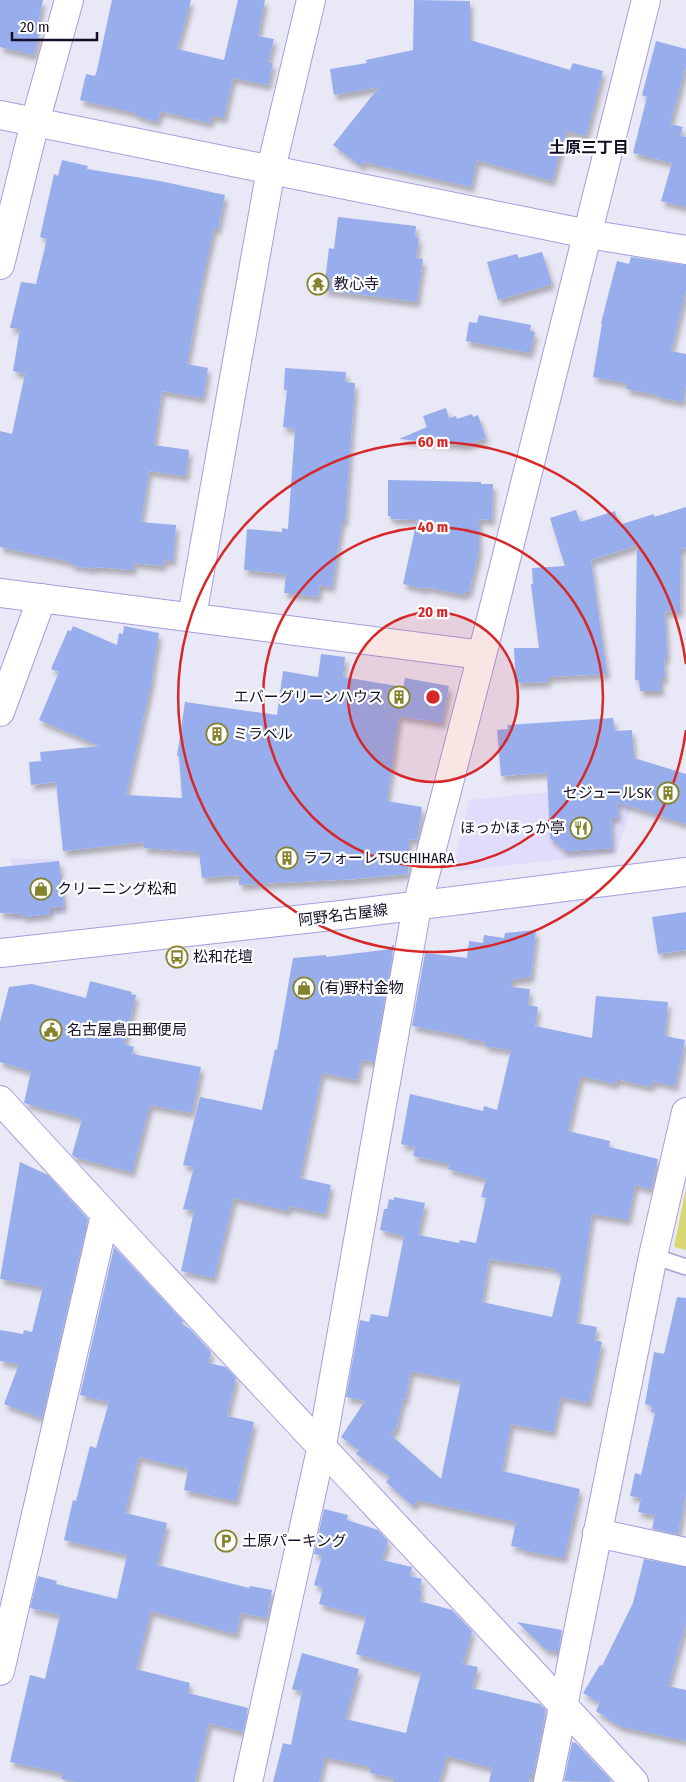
<svg xmlns="http://www.w3.org/2000/svg" width="686" height="1782" font-family="'Fira Sans Condensed','Noto Sans JP',sans-serif">
	<style>
		.built { fill: #e0ddfc }
		.green { fill: #d7d773 }
		.building { fill: #97adec; fill-rule: evenodd; filter: url(#shadow) }
		.lines { fill: none; stroke-linecap: round; stroke-linejoin: round }
		.service-casing { stroke: #a59ddf; stroke-width: 18 }
		.minor-casing { stroke: #a59ddf; stroke-width: 30 }
		.secondary-casing { stroke: #a59ddf; stroke-width: 30 }
		.service { stroke: #fff; stroke-width: 15 }
		.minor { stroke: #fff; stroke-width: 28 }
		.secondary { stroke: #fff; stroke-width: 28 }
		.ring { fill: none; stroke: #d62828; stroke-width: 2.5 }
		.labels { text-anchor: middle; dominant-baseline: central; stroke-width: 4.5; stroke-linejoin: round; paint-order: stroke }
		.poi-label { font-size: 15px; fill: #130f27; stroke: #fff; text-anchor: start }
		.street-label { font-size: 15px; fill: #130f27; stroke: #fff }
		.neighbourhood-label { font-size: 16px; font-weight: bold; fill: #130f27; stroke: #fff }
		.centre { fill: #d62828; stroke: #fff; stroke-width: 2.5 }
		.ring-label { font-size: 15px; text-anchor: middle; font-weight: bold; fill: #d62828; stroke: #fff; stroke-width: 4.5; stroke-linejoin: round; paint-order: stroke }
	</style>
	<defs>
		<filter id="shadow"><feDropShadow dx="3" dy="5.5" stdDeviation="2.5" flood-color="#0004"/></filter>
	</defs>
	<rect width="100%" height="100%" fill="#e9e8f6"/>
	<!-- built -->
	<path class="built" d="M640,783L616,853L456,871L453,868L469,800Z
		M11,859H59L67,914L13,920Z"/>
	<!-- green -->
	<path class="green" d="M686,1188V1250L674,1247Z"/>
	<!-- building -->
	<path class="building" d="M0,0H43L36,33L39,34L34,55L0,47Z
		M112,0H191L177,49L224,60L238,0H265L258,36L274,39L268,62L273,63L268,85L233,78L224,118L212,116L210,123L161,111L157,122L135,115L136,113L80,100L86,74L95,76L97,70Z
		M414,0L470,1V40L570,70L573,63L603,71L586,136L566,131L552,181L477,160L471,187L364,162L361,166L333,145L379,87L334,95L330,69L367,63L366,60L413,50Z
		M656,41L686,49V65L670,124L683,127L680,136L686,137V207L661,201L672,163L633,153L647,97L642,95Z
		M62,160L88,166L87,169L160,181L225,195L218,229L214,228L201,287L187,364L208,368L204,392L202,398L162,391L154,445L189,450L186,476L149,471L141,522L176,525L173,561L164,560L163,566L134,563L133,570L94,567L93,569L71,565V562L0,547V431L12,434L25,374L13,371L20,329L10,328L21,282L36,284L47,239L40,237L54,174L58,176Z
		M338,217L416,226L415,237L419,238L416,258L423,259L417,302L324,290L329,248L334,249Z
		M542,252L552,284L498,300L487,262L517,254L519,258Z
		M631,257L686,265V290L671,351L686,354V383L683,402L657,397L658,395L626,389L627,383L593,377L602,324L601,323L617,261L629,264Z
		M479,315L531,325L530,331L535,332L530,353L466,341L469,322L477,323Z
		M285,368L346,372L345,382L355,383L345,521H342L332,587L320,585L318,597L284,593L286,574L244,570L247,529L282,532V528L288,529L295,429L283,427L287,390H284Z
		M446,408L449,418L456,416L457,419L472,414L473,417L478,415L486,438L466,445L399,439L427,427L423,416Z
		M388,480L481,482V484H493L492,520L479,519V551L469,592H465L464,595L426,587L425,589L403,584L417,520L391,519V516H388Z
		M686,507V547L681,549L680,612L665,611L667,658H664L665,678H661V691H640L639,680H635L637,545L591,560L607,674L548,677V682L516,683L514,648H539L531,584H533L532,568L565,566L550,518L576,510L580,522L615,511L619,525L654,514V517Z
		M73,626L117,645L119,633L123,634L124,626L159,633L152,675H153L126,795L182,798L179,756H177L185,702L277,715L283,671L318,677L321,654L345,657L343,677L403,687L405,678L449,686L442,723L399,716L387,801L422,807L417,840L409,839L408,874L356,879L239,885V875L202,878L199,852L144,848V842L63,851L56,782L31,785L29,762L41,761L40,752L100,746L39,720L59,672L51,669L68,630L71,631Z
		M613,718L615,731L632,730L634,758L686,774V824L617,802L618,817L611,818L612,848L566,851L550,838L547,773L501,776L497,730L508,729L507,725Z
		M59,861L64,906L50,908V914L23,917L22,914L0,913V867Z
		M686,912V950L658,954L652,917Z
		M536,930L531,977L511,980V987L530,989L528,1005L538,1007L535,1026L592,1038L596,996L668,1002L665,1036L685,1040L675,1086L653,1081L651,1087L617,1079L616,1084L581,1076L578,1086L568,1131L610,1141L609,1147L658,1159L651,1189L635,1185L628,1220L592,1214L579,1305H580L576,1323L597,1327L594,1340L602,1342L589,1403L561,1397L553,1432L511,1424L502,1471L580,1489L564,1558L522,1550V1548L511,1546L516,1522L418,1500L413,1506L386,1482L390,1477L356,1454L359,1450L341,1437L365,1401L346,1397L360,1320L369,1322L371,1314L388,1317L404,1236L380,1230L384,1209H387L389,1199L394,1200V1197L425,1203L418,1235L459,1243L460,1240L476,1243L486,1198L481,1197L486,1179L448,1169L450,1164L413,1156L415,1147L401,1144L410,1094L483,1111L484,1106L497,1110L511,1050L484,1046L485,1042L463,1038V1036L412,1026L425,953L467,958L469,941L483,943L484,935L504,938L505,933ZM489,1259L556,1269V1273L562,1274L552,1317L482,1302ZM411,1371L461,1381L441,1479L391,1435L397,1426L403,1399L405,1400Z
		M392,945H394L374,1062L361,1060L357,1080L322,1073L300,1178L331,1185L325,1214L289,1206L288,1211L234,1198L214,1278L181,1271L194,1211L183,1209L194,1167L183,1165L200,1097L262,1110L275,1049L277,1050L293,958L326,955V957L391,949Z
		M90,981L132,992L131,994L136,995L124,1044L134,1047L132,1054L201,1067L192,1113L150,1105L132,1172L74,1157L72,1155L82,1119L24,1103L31,1071L0,1062V1022L9,987L32,984L86,998Z
		M20,1162L48,1175L88,1219L42,1418L4,1404L19,1364L0,1361V1330L23,1334L24,1330L32,1332L43,1287L0,1279Z
		M114,1247L183,1321L182,1324L190,1329L211,1352L208,1363L226,1367L236,1378L227,1416L254,1422L236,1501L184,1490L188,1469L139,1457L125,1513L167,1523L157,1565L249,1588L250,1586L272,1590L267,1618L241,1613L236,1634L151,1611L136,1669L190,1683L188,1693L248,1708L243,1732L209,1723L195,1782H77L61,1779L63,1773L10,1762L30,1675L45,1679L60,1615L30,1608L38,1576L57,1581L56,1584L117,1599L127,1555L64,1540L73,1500L76,1501L90,1446L96,1448L109,1402L80,1395Z
		M677,1297L686,1298V1493L678,1534L652,1529L655,1515L638,1512L641,1498L630,1496L635,1473L641,1475L655,1413L651,1412L652,1406L645,1404L654,1352L664,1354Z
		M324,1509L348,1515L347,1520L378,1530L388,1541L382,1560L412,1567L410,1576L422,1579L419,1590L422,1591L419,1601L452,1610L472,1631L463,1664L478,1667L472,1688L540,1704L546,1710L533,1775H530L529,1782H489L492,1768L447,1756L439,1782H393L394,1778L370,1773L371,1767L325,1757L319,1782H273L283,1743L291,1745L302,1692L292,1689L302,1653L359,1669L345,1719L406,1733L421,1673L356,1654L366,1617L319,1604L323,1588L314,1585L322,1556L314,1554Z
		M644,1559L686,1567V1623L668,1686L686,1690V1741L619,1726L596,1711L600,1703L583,1693L600,1665L602,1666L633,1603Z
		M517,1622L562,1630L558,1652L545,1649Z
		M572,1742L576,1743L611,1780L610,1782L564,1781Z"/>
	<g class="lines">
		<!-- service casing -->
		<g class="service-casing">
			<path id="service" d="M653,1256L686,1267"/>
		</g>
		<!-- minor casing -->
		<g class="minor-casing">
			<path id="minor" d="M0,115L588,234L686,250
				M0,265L35,122L69,0
				M0,593L482,655
				M192,616L271,169L311,0
				M0,712L42,598
				M0,1100C209,1329 423,1554 634,1782
				M597,1533L686,1552
				M0,1671L105,1215
				M248,1782L322,1445L417,906L482,655L646,0
				M548,1782L653,1256L686,1112"/>
		</g>
		<!-- secondary casing -->
		<g class="secondary-casing">
			<path id="secondary" d="M0,953L341,915L686,872"/>
		</g>
		<!-- service -->
		<use href="#service" class="service"/>
		<!-- minor -->
		<use href="#minor" class="minor"/>
		<!-- secondary -->
		<use href="#secondary" class="secondary"/>
	</g>
	<!-- distance rings -->
	<circle cx="433" cy="697" r="85" fill="#d62828" fill-opacity=".12"/>
	<g class="ring">
		<circle cx="433" cy="697" r="85"/>
		<circle cx="433" cy="697" r="170"/>
		<path d="M686 730A255 255 0 1 1 686 664"/>
	</g>
	<!-- icons -->
	<defs>
		<g id="temple-ring" transform="scale(1.125)"><circle r="9.5" fill="#fff" stroke="#84832c" stroke-width="1.5"/><path d="M0-6L5-2H3V0L6.5 2.5H4V6H1.5V3h-3V6H-4V2.5H-6.5L-3 0V-2H-5Z" fill="#84832c"/></g>
		<g id="building-ring" transform="scale(1.125)"><circle r="9.5" fill="#fff" stroke="#84832c" stroke-width="1.5"/><path d="M-4-6H4V6H1V3H-1V6H-4ZM-2.5-4.3h1.7v1.8h-1.7ZM.8-4.3h1.7v1.8H.8ZM-2.5-1h1.7V.8h-1.7ZM.8-1h1.7V.8H.8Z" fill="#84832c"/></g>
		<g id="restaurant-ring" transform="scale(1.125)"><circle r="9.5" fill="#fff" stroke="#84832c" stroke-width="1.5"/><path d="M-5-6h1v4h1v-4h1v4h1v-4h1v5L-1.5 .5V6h-2V.5L-5-1ZM5-6V6H3V1.5H1.5Q1.5-4 5-6Z" fill="#84832c"/></g>
		<g id="shop-ring" transform="scale(1.125)"><circle r="9.5" fill="#fff" stroke="#84832c" stroke-width="1.5"/><path d="M-5-2.5h2.3a2.7 3.5 0 0 1 5.4 0H5L5.5 6h-11ZM-1.5-2.5h3a1.5 2.3 0 0 0-3 0Z" fill="#84832c"/></g>
		<g id="bus-ring" transform="scale(1.125)"><circle r="9.5" fill="#fff" stroke="#84832c" stroke-width="1.5"/><path d="M-5-6H5V4H4V6H2V4H-2V6H-4V4H-5ZM-3.5-4V0h7V-4ZM-3.5 1.2v1.5H-2V1.2ZM2 1.2v1.5H3.5V1.2Z" fill="#84832c"/></g>
		<g id="civic-ring" transform="scale(1.125)"><circle r="9.5" fill="#fff" stroke="#84832c" stroke-width="1.5"/><path d="M-.6-6.5H3V-4.5H.6V-3L4-1V1h2V6H-6V1h2V-1L-.6-3ZM-1.2 2.5V6h2.4V2.5Z" fill="#84832c"/></g>
		<g id="parking-ring" transform="scale(1.125)"><circle r="9.5" fill="#fff" stroke="#84832c" stroke-width="1.5"/><path d="M-3.5-5.5H1a3.5 3.5 0 0 1 0 7H-1V5.5H-3.5ZM-1-3.4V-.6H.8a1.4 1.4 0 0 0 0-2.8Z" fill="#84832c"/></g>
	</defs>
	<g fill-rule="evenodd">
		<use href="#temple-ring" x="318" y="284"/>
		<use href="#building-ring" x="399" y="697"/>
		<use href="#building-ring" x="217" y="734"/>
		<use href="#building-ring" x="668" y="793"/>
		<use href="#restaurant-ring" x="581" y="828"/>
		<use href="#building-ring" x="287" y="858"/>
		<use href="#shop-ring" x="41" y="889"/>
		<use href="#bus-ring" x="177" y="957"/>
		<use href="#shop-ring" x="304" y="988"/>
		<use href="#civic-ring" x="51" y="1030"/>
		<use href="#parking-ring" x="226" y="1541"/>
	</g>
	<g class="labels">
		<!-- poi labels -->
		<g class="poi-label">
			<text x="334" y="284">教心寺</text>
			<text x="383" y="697" text-anchor="end">エバーグリーンハウス</text>
			<text x="233" y="734">ミラベル</text>
			<text x="652" y="793" text-anchor="end">セジュールSK</text>
			<text x="565" y="828" text-anchor="end">ほっかほっか亭</text>
			<text x="303" y="858">ラフォーレTSUCHIHARA</text>
			<text x="57" y="889">クリーニング松和</text>
			<text x="193" y="957">松和花壇</text>
			<text x="320" y="988">(有)野村金物</text>
			<text x="67" y="1030">名古屋島田郵便局</text>
			<text x="242" y="1541">土原パーキング</text>
		</g>
		<!-- street labels -->
		<g class="street-label">
			<text transform="translate(343 915) rotate(-7)">阿野名古屋線</text>
		</g>
		<!-- neighbourhood labels -->
		<g class="neighbourhood-label">
			<text x="589" y="147">土原三丁目</text>
		</g>
	</g>
	<circle cx="433" cy="697" r="8" class="centre"/>
	<g class="ring-label">
		<text x="433" y="447">60 m</text>
		<text x="433" y="532">40 m</text>
		<text x="433" y="617">20 m</text>
	</g>
	<!-- scale -->
	<path d="M12 32v8h85v-8" fill="none" stroke="#130f27" stroke-width="2.5"/>
	<text x="20" y="32" font-size="15" fill="#130f27" stroke="#ffffff" stroke-width="4" paint-order="stroke">20 m</text>
</svg>
